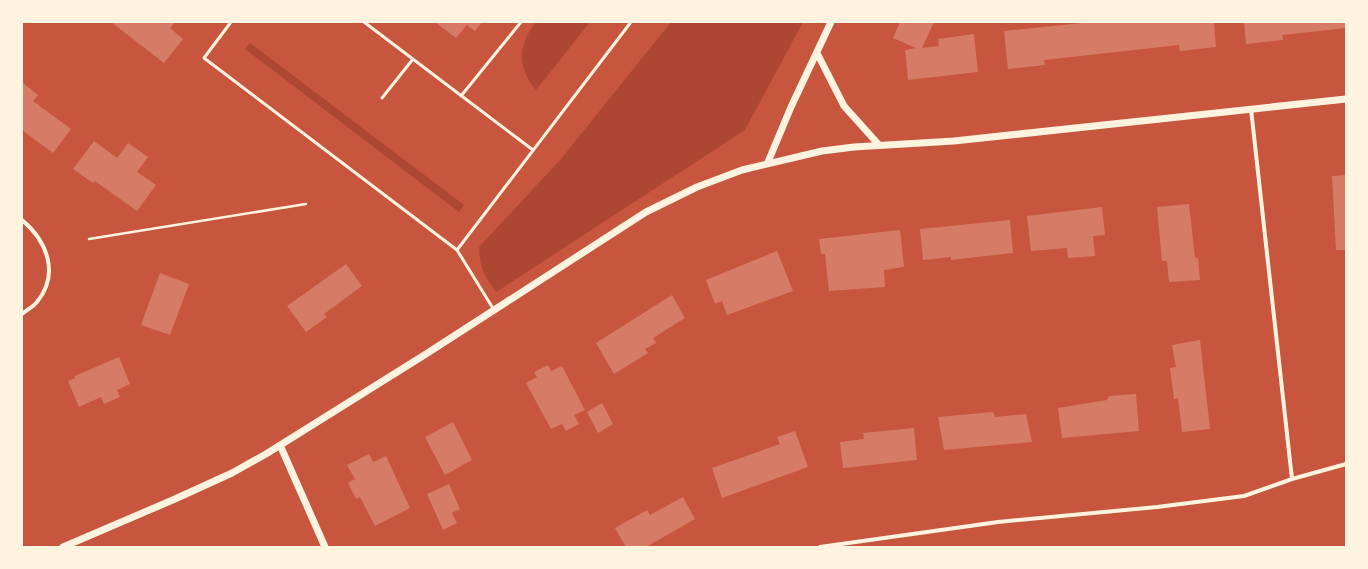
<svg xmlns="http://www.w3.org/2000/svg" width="1368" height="569" font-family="Literata,serif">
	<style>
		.green { fill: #ae4732 }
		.building { fill: #d67c66 }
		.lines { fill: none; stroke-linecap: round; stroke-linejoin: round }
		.path { stroke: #fff3e0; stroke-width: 2.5 }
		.service { stroke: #fff3e0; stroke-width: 3 }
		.minor { stroke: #fff3e0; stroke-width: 4 }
		.tertiary { stroke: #fff3e0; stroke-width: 7 }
	</style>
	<rect width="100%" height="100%" fill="#c8553d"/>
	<!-- green -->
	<path class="green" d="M536,22H590L536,90C517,68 518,44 536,22Z
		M671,22H803L745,130L496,292C485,277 479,266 479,247L561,159Z
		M250,43L464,205L459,212L245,49Z"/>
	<!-- building -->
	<path class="building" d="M111,22H175L170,28L183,39L164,63Z
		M435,22H482L475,31L467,25L456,38Z
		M900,22H934L922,48L939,46L938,39L974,34L978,72L908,80L905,50L916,48L893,38Z
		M1093,22H1214L1216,47L1180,51L1179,45L1044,60L1045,65L1008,69L1004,31Z
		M1244,22H1346V28L1282,35L1283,40L1246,44Z
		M23,83L38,95L33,101L71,129L53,153L22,130Z
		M94,141L117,158L128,143L148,157L137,172L156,185L137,211L95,181L93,183L73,169Z
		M1346,175V250H1336L1332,176Z
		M1189,204L1195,258H1198L1200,280L1169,282L1167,261H1162L1157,207Z
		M1102,207L1105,235L1093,236L1095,256L1068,258L1067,248L1031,251L1027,216Z
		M1010,220L1013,253L951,260V257L923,260L920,229Z
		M900,230L904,267L884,270L885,287L829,291L825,254H821L819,239Z
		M777,251L793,291L727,315L722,301L715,304L706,280Z
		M346,264L362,286L324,314L327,317L306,332L287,306Z
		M160,273L189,284L170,335L141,325Z
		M672,295L685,318L653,338L656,343L645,349L648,353L614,374L596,343Z
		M1200,340L1210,429L1182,432L1178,398L1174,399L1170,368L1176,367L1172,345Z
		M119,357L130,384L117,390L120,397L104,404L101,397L79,407L68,381L75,378V376Z
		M548,365L551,371L562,366L585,410L574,415L579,424L566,431L562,424L551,429L526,383L537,377L534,372Z
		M1136,394L1139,431L1062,438L1058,408L1107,400L1109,396Z
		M602,403L613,424L598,433L587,412Z
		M993,412L995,417L1026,414L1032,442L944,450L938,417Z
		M453,422L472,460L445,475L425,437Z
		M914,428L917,460L843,468L840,442L864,439L863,433Z
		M795,431L808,467L722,498L712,468L780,444L777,437Z
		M369,454L373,462L386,456L410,508L375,526L360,497L356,499L348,483L355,479L347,465Z
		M449,484L460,509L452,513L457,523L443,530L427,494Z
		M683,497L695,519L646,547H626L615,528L647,510L650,515Z"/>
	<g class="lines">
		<!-- path -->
		<path class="path" d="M89,239L306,204"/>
		<!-- service -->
		<path class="service" d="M231,22L204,58L457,250L494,310
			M364,22L533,150
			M461,96L521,22
			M382,98L413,59
			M457,250L631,22"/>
		<!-- minor -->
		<path class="minor" d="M1251,109L1292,479
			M22,220C47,241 60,274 37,302C33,307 27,310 22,314
			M820,547L998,522L1157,507L1244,496L1292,479L1346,464"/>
		<!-- tertiary -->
		<path class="tertiary" d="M817,53L844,106L879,145
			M768,162L791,107L831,22
			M280,445L325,547
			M63,547L175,499L232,473L266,454L426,354L646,212L697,187L742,170L822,151L854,147L954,141L1346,99"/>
	</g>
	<!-- border -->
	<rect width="1368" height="569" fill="none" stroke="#fff3e0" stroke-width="46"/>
</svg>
